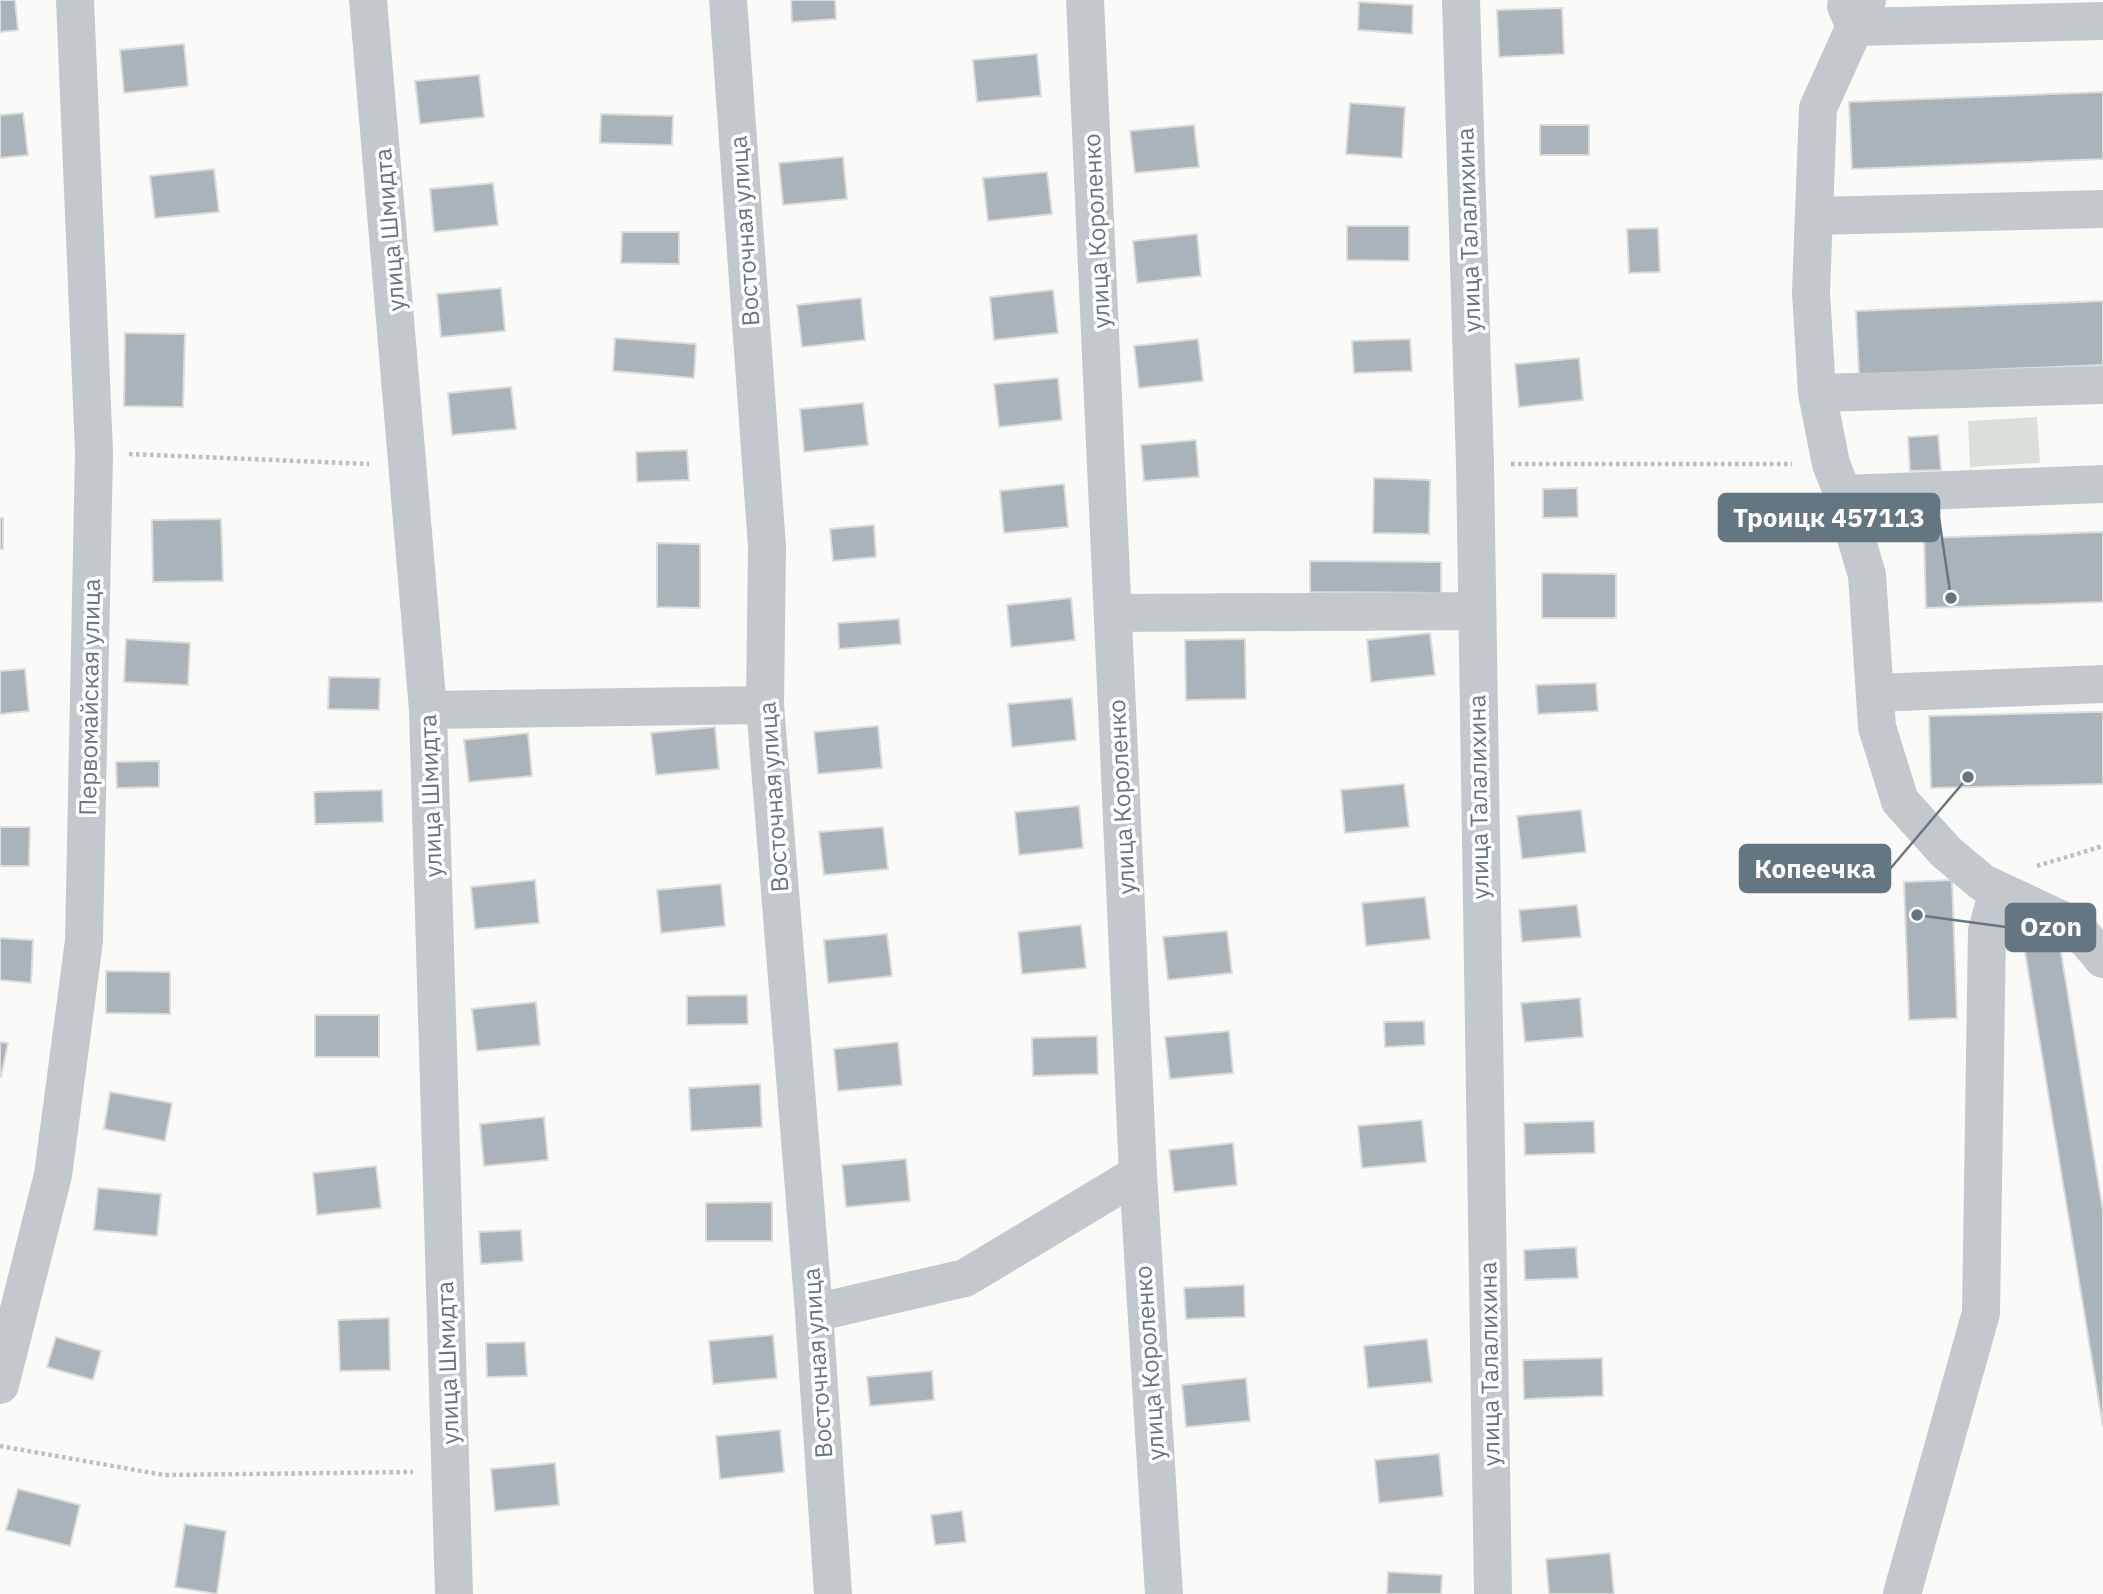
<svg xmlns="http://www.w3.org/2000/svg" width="2103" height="1594" font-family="'IBM Plex Sans',sans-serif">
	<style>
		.green { fill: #dadfd7 }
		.building { fill: #aab3b9; stroke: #dcdcda; stroke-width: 2 }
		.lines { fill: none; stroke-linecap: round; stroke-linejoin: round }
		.path { stroke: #bbbfc2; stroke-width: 4.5; stroke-dasharray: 3.5 3.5; stroke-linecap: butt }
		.minor { stroke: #c3c8cc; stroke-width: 38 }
		.labels { text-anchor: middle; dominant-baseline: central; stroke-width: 7; stroke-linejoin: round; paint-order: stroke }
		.street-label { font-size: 24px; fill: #657683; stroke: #fff }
		.leader { fill: none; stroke: #657683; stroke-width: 2.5 }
		.callout-dot { fill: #657683; stroke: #fff; stroke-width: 2.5 }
		.callout { fill: #657683; stroke: #657683; stroke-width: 2.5 }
		.callout-label { font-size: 26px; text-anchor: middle; font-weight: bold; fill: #fff }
	</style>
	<rect width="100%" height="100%" fill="#fafaf8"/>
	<!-- green -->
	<path class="green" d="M2037,417L2040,463L1970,467L1968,421Z"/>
	<!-- building -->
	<path class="building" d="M0,0H15L18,30L0,32Z
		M791,0H835L836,19L792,22Z
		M1359,2L1413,5L1412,34L1358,30Z
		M1562,8L1564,54L1499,57L1497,10Z
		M184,44L188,86L124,93L120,50Z
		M1037,54L1041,96L977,102L973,60Z
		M479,75L484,117L420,124L415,81Z
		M2103,92V159L1852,169L1849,102Z
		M1350,103L1405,107L1402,158L1346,154Z
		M23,113L28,155L0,158V115Z
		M601,114L673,116L672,145L600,143Z
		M1194,125L1199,167L1135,173L1130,131Z
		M1540,125H1589V155H1540Z
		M843,157L847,199L783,205L779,163Z
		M214,169L219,212L155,218L150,176Z
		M1047,172L1052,214L988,221L983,178Z
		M493,183L498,225L434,232L430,189Z
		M1347,226H1409V261L1347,260Z
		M1658,228L1660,272L1629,273L1627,229Z
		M622,232H679V264L621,263Z
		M1197,234L1201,276L1137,283L1133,241Z
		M501,288L505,331L441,337L437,294Z
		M1053,290L1058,333L994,340L990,297Z
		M861,298L865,340L802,347L797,305Z
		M2103,301V365L1859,375L1856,311Z
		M125,333L185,334L183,407L124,406Z
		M615,338L696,344L694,378L613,371Z
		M1198,339L1203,381L1139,388L1134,346Z
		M1410,339L1412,371L1354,373L1352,341Z
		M1579,358L1583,400L1519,407L1515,364Z
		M1058,378L1062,420L999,427L994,384Z
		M511,387L516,429L452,435L448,393Z
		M863,403L868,445L804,452L800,409Z
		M1938,435L1941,470L1910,471L1908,437Z
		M1196,440L1199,477L1144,481L1141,445Z
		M687,450L689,480L637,482L636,452Z
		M1374,478L1430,480L1429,534L1373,533Z
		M1064,484L1068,527L1004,533L1000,491Z
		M1577,488L1578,517L1543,518V489Z
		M0,518H3V549H0Z
		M221,519L223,581L153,582L152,520Z
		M874,525L876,557L833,561L830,529Z
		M2103,532V602L1926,608L1924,538Z
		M657,543L700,544V608L657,607Z
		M1310,561L1441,562V593L1310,592Z
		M1542,573L1616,574V618H1542Z
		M1071,598L1075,640L1011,647L1007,605Z
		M899,619L901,644L839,649L838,623Z
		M1430,633L1435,675L1371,682L1367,640Z
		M126,639L190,643L188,685L124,682Z
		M1245,639L1246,699L1186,700L1185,640Z
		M25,669L29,711L0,714V671Z
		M329,677L380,678L379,710L328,709Z
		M1596,683L1598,711L1538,714L1536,685Z
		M1072,698L1076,740L1012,747L1008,704Z
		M2094,712H2103V784L1931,788L1929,716Z
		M878,726L882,768L818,774L814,732Z
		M715,727L719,769L656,775L651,733Z
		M528,733L532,776L469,782L464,740Z
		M159,761V787L117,788L116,762Z
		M1404,784L1409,827L1345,833L1341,790Z
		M382,790L383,822L315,824L314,792Z
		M1079,806L1083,848L1019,855L1015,812Z
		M1581,810L1586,852L1522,859L1517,816Z
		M0,827H30L29,866H0Z
		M883,827L888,869L824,875L819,832Z
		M535,880L539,923L475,929L471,887Z
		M1952,880L1957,1018L1909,1020L1904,882Z
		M721,884L725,926L661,933L657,890Z
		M1425,897L1430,939L1366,946L1362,903Z
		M1577,905L1581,937L1522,942L1519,910Z
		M1081,925L1086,968L1022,974L1018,932Z
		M1227,931L1232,973L1168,980L1163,937Z
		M887,934L892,976L828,983L824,940Z
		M0,938L33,940L31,983L0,980Z
		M2059,940L2103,1211V1427L2024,946Z
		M106,971L170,972V1014L106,1013Z
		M747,995L748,1024L687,1025V996Z
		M1580,998L1583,1037L1525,1042L1521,1003Z
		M536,1002L540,1045L477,1051L472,1009Z
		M315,1015H379V1057H315Z
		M1424,1021L1425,1045L1385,1047L1384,1022Z
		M1229,1031L1233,1073L1170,1079L1165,1037Z
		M1097,1036L1098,1074L1033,1076L1032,1038Z
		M0,1042L8,1043L1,1077H0Z
		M898,1042L902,1085L838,1091L834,1049Z
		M760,1084L762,1127L691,1131L689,1088Z
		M110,1092L172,1103L165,1141L104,1129Z
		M544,1117L548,1160L484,1166L480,1124Z
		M1422,1120L1426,1162L1362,1168L1358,1126Z
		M1594,1121L1595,1153L1525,1155L1524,1123Z
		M1233,1143L1237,1185L1174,1192L1169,1150Z
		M906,1159L910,1201L846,1207L842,1165Z
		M376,1166L381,1208L317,1215L313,1173Z
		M98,1188L161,1194L157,1236L94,1230Z
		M772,1202V1241H706V1203Z
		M521,1230L523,1261L481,1264L479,1232Z
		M1576,1247L1578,1278L1525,1280L1524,1250Z
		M1244,1285L1245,1317L1186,1319L1184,1288Z
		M389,1318L390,1370L340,1371L338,1320Z
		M773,1335L777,1378L713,1384L709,1341Z
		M56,1337L101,1351L93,1380L47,1367Z
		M1427,1339L1432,1382L1368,1388L1364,1346Z
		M525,1342L527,1376L487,1377L486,1343Z
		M1602,1358L1603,1396L1524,1399L1523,1360Z
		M932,1371L934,1400L870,1406L867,1377Z
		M1246,1378L1250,1421L1186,1427L1182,1385Z
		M780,1430L784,1472L720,1479L716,1436Z
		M1439,1454L1443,1496L1379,1503L1375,1460Z
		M555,1463L559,1505L495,1511L491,1469Z
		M18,1489L80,1505L70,1546L6,1530Z
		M962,1511L966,1542L935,1545L931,1515Z
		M185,1524L226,1531L217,1594L175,1587Z
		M1610,1553L1614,1594H1549L1546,1559Z
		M1388,1572L1442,1575L1441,1594H1387Z"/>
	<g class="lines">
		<!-- path -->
		<path class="path" d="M129,454L369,464
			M1511,464H1792
			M2037,866L2103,846
			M0,1446L164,1475L413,1472"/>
		<!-- minor -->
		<path class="minor" d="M368,0L428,710L454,1594
			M728,0L767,547L765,705L814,1313L833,1594
			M1085,0L1138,1174L1164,1594
			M1461,0L1475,464L1493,1594
			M1867,0L1818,108L1811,292L1817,393L1831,464L1843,494L1867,575L1877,727L1900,801L1946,852L1983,883L2075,926L2103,959
			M1846,6L1855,27L2103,21
			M1814,216L2103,209
			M1817,393L2103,385
			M1843,494L2103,484
			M1113,613L1475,611
			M1875,693L2103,684
			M428,710L765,705
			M814,1313L965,1278L1138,1174
			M0,1385L53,1175L84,941L94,452L75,0
			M1902,1594L1981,1313L1987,931L1998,890"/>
	</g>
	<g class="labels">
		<!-- street labels -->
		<g class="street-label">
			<text transform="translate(389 230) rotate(-95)">улица Шмидта</text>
			<text transform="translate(1468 230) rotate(-92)">улица Талалихина</text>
			<text transform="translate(744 231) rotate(-94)">Восточная улица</text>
			<text transform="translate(1096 231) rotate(-93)">улица Короленко</text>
			<text transform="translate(89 697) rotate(-89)">Первомайская улица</text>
			<text transform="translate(430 796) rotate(-92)">улица Шмидта</text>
			<text transform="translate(773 797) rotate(-94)">Восточная улица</text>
			<text transform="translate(1121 797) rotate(-93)">улица Короленко</text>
			<text transform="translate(1478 797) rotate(-91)">улица Талалихина</text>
			<text transform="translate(447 1363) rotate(-92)">улица Шмидта</text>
			<text transform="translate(817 1363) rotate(-94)">Восточная улица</text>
			<text transform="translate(1149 1363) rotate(-94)">улица Короленко</text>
			<text transform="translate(1489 1364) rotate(-91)">улица Талалихина</text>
		</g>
	</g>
	<!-- callouts -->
	<path class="leader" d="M1951 598L1939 518M1968 777L1890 869M1917 915L2006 927"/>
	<g class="callout-dot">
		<circle cx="1951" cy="598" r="7"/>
		<circle cx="1968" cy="777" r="7"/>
		<circle cx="1917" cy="915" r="7"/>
	</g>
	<g class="callout">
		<rect x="1719" y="494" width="220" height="47" rx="7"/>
		<rect x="1740" y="845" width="150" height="47" rx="7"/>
		<rect x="2006" y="904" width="89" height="47" rx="7"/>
	</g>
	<g class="callout-label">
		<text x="1829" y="527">Троицк 457113</text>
		<text x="1815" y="878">Копеечка</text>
		<text x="2051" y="936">Ozon</text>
	</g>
</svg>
